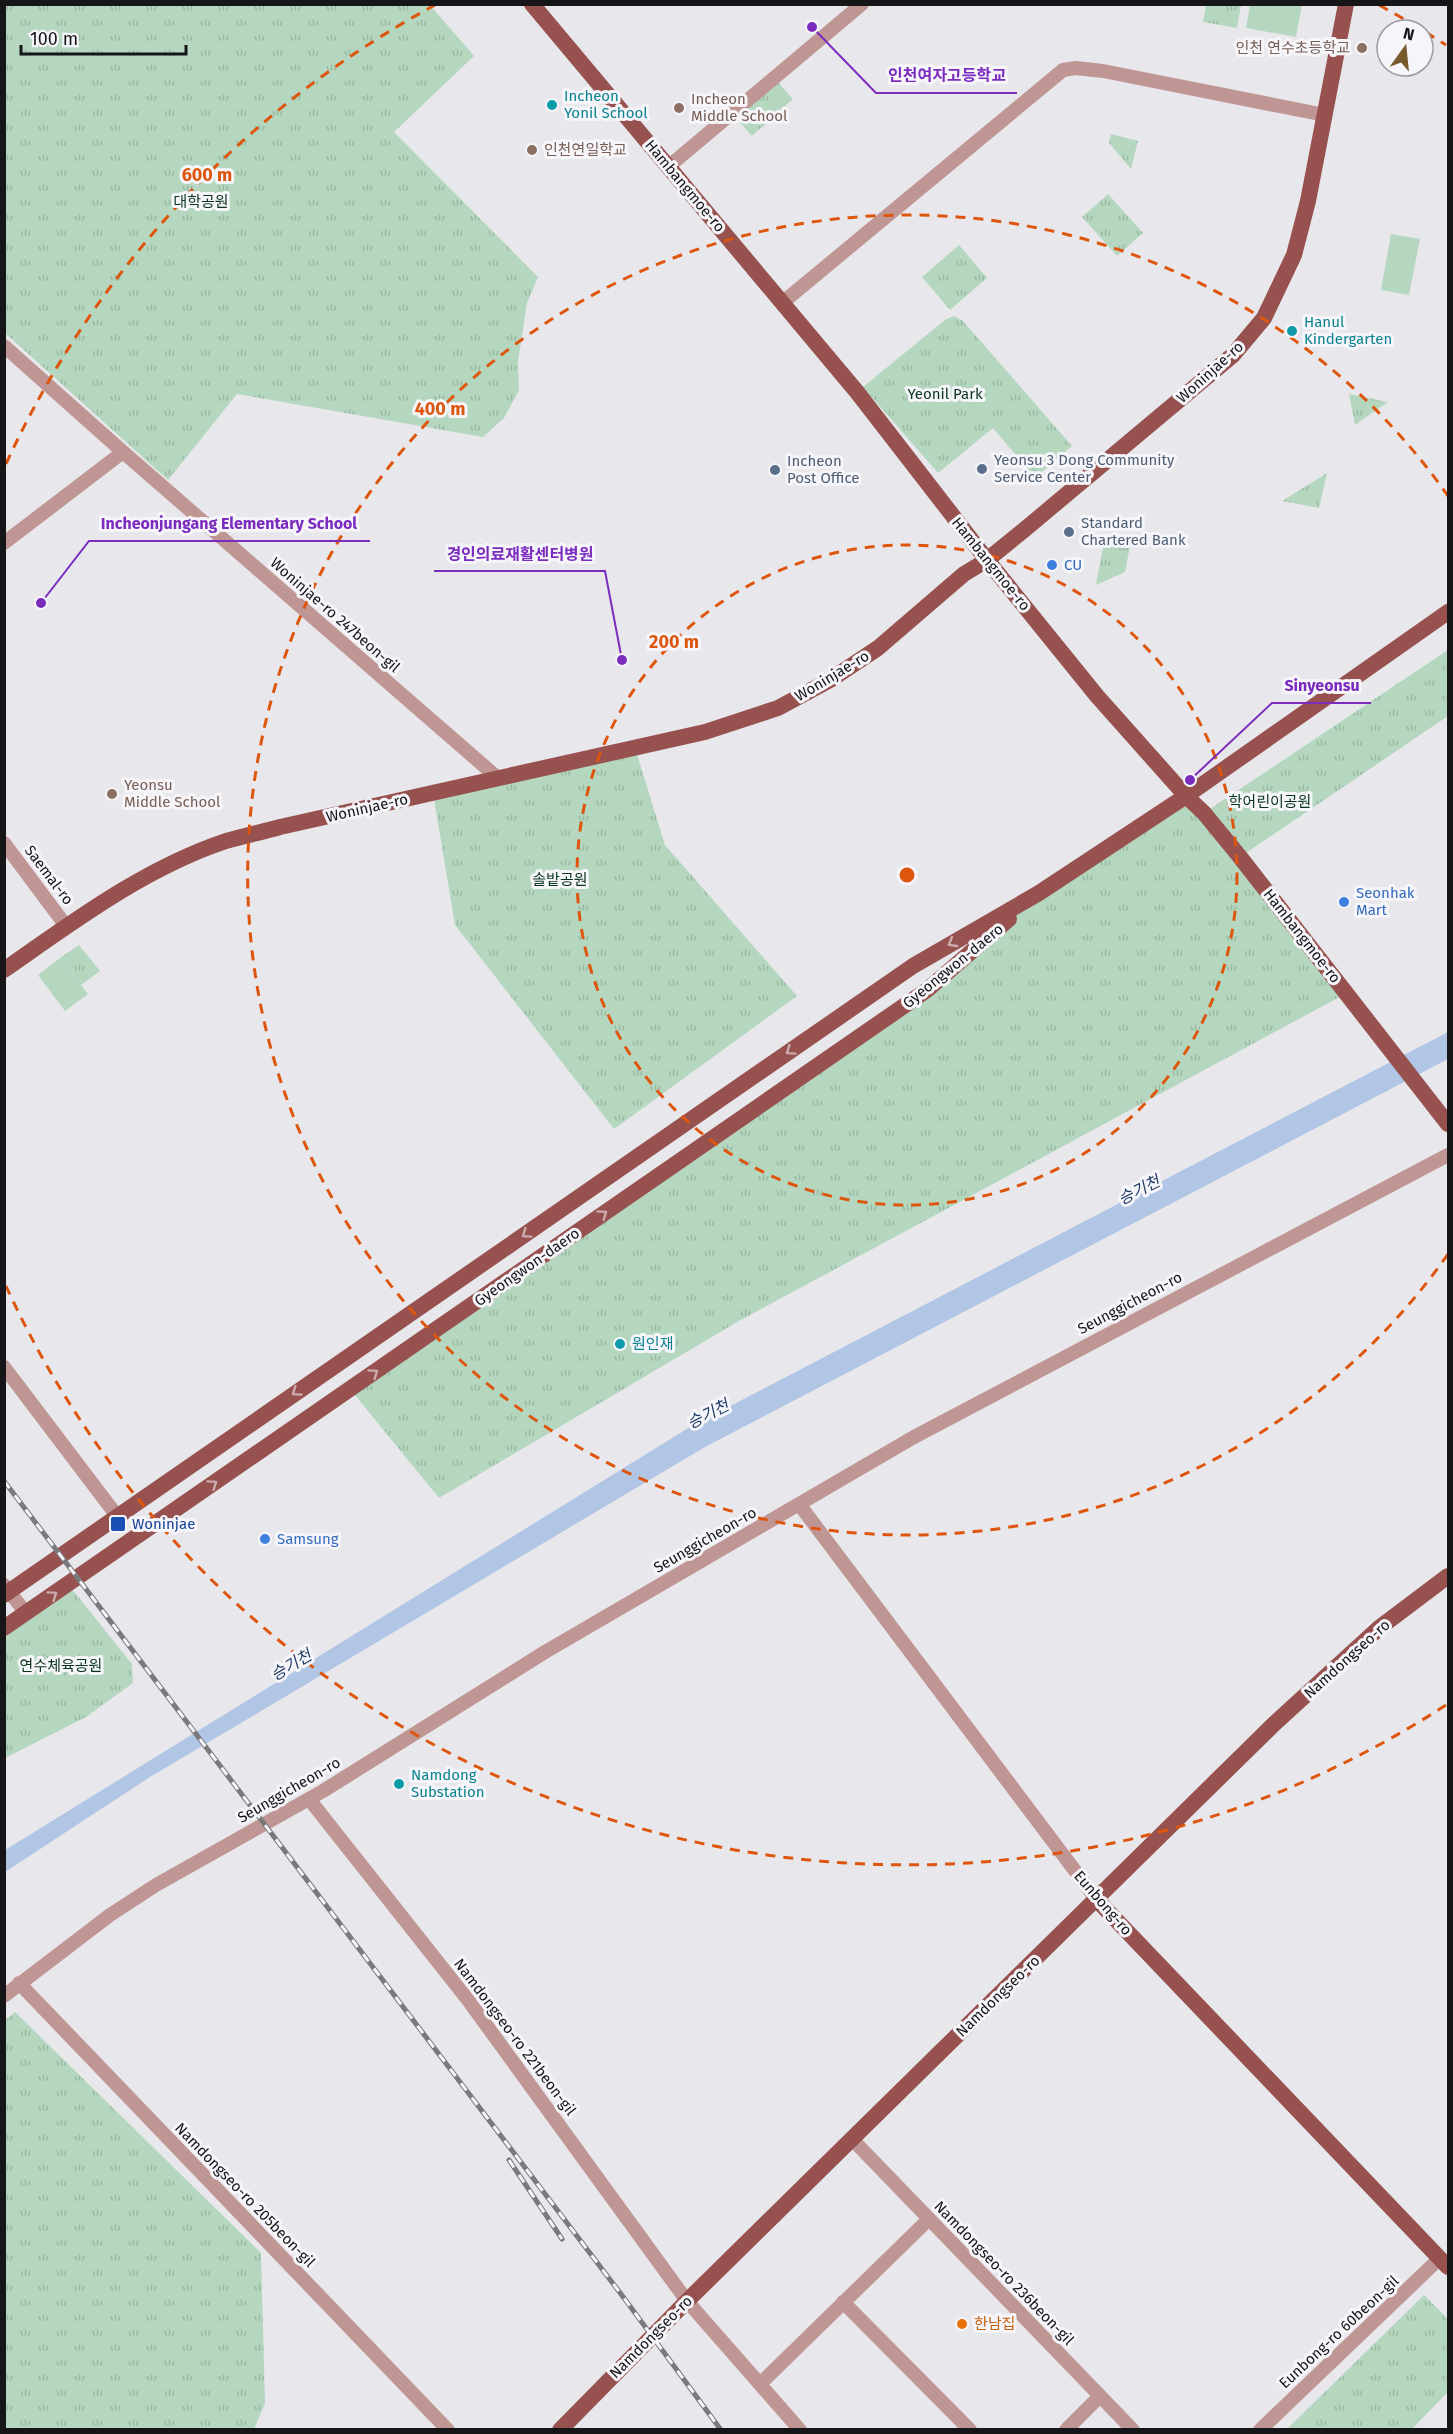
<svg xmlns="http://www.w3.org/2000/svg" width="1453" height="2434" font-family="'Fira Sans','Noto Sans KR',sans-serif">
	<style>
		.grass { fill: #b5d7bf }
		.park { fill: url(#park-tufts) }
		.water { fill: #b1c5e5 }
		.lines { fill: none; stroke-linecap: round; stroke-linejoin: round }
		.minor { stroke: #bf9694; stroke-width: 14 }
		.major { stroke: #97514f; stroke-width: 16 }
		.rail-casing { stroke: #7a7a7d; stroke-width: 5 }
		.rail { stroke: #f5f5fa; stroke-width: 3; stroke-dasharray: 9; stroke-linecap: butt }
		.oneway { stroke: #cbabad }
		.ring { fill: none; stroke: #de560d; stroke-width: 3; stroke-dasharray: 10 8 }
		.education-dot { fill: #8d6e63; stroke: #f5f5fa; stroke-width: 2 }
		.culture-dot { fill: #0f9aa8; stroke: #f5f5fa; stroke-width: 2 }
		.service-dot { fill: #5c6f8a; stroke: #f5f5fa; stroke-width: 2 }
		.shop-dot { fill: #3f7fe0; stroke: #f5f5fa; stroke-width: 2 }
		.transit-dot { fill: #1a4fb4; stroke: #f5f5fa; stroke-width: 2 }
		.food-dot { fill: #e8710a; stroke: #f5f5fa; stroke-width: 2 }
		.labels { text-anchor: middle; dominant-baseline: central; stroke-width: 6; stroke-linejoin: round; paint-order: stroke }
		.education-label { font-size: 15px; fill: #785e54; stroke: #f5f5fa; text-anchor: start }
		.culture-label { font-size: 15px; fill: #0d838f; stroke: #f5f5fa; text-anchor: start }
		.street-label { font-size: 15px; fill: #161618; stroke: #f5f5fa }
		.park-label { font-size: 15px; fill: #0a351d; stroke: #f5f5fa }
		.service-label { font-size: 15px; fill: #4e5e75; stroke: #f5f5fa; text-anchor: start }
		.shop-label { font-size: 15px; fill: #366cbe; stroke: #f5f5fa; text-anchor: start }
		.transit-label { font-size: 15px; fill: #164399; stroke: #f5f5fa; text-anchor: start }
		.food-label { font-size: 15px; fill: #c56008; stroke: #f5f5fa; text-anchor: start }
		.water-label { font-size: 16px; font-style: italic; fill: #213b65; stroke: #f5f5fa }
		.centre { fill: #de560d; stroke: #f5f5fa; stroke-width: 3 }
		.ring-label { font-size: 18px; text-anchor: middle; font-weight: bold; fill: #de560d; stroke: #f5f5fa; stroke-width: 6; stroke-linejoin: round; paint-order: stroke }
		.leader { fill: none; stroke: #7b2cbf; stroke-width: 2 }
		.callout-dot { fill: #7b2cbf; stroke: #f5f5fa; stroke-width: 2 }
		.callout-label { font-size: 16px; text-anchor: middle; font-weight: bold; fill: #7b2cbf; stroke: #f5f5fa; stroke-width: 6; stroke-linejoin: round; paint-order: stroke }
	</style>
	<defs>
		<pattern id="park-tufts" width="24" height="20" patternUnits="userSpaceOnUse" patternTransform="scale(1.5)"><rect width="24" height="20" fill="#b5d7bf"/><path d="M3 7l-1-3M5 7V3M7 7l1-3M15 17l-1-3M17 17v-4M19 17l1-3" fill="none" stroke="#9bb8a3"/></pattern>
	</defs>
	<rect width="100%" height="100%" fill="#e8e8ec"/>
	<!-- grass -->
	<path class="grass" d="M1250,5H1302L1296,37L1246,28Z
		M1391,234L1420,239L1409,295L1381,290Z
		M60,958L88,994L65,1011L38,975Z"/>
	<!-- park -->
	<path class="park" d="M5,4L430,5L474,56L394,132L538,277L527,303L518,362L519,390L504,418L483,437L237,394L168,480L5,333Z
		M1206,5H1241L1237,28L1203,22Z
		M778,82L793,99L752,136L736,118Z
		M1111,134L1138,141L1131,169L1109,143Z
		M1108,194L1143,233L1117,256L1082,217Z
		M959,245L987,278L950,310L922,277Z
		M954,316L963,321L1072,446L1035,478L993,428L938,473L863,387L946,319Z
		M1349,394L1388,402L1355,425Z
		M1327,473L1319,508L1282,501Z
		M1105,536L1131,541L1125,572L1096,585Z
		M1448,650V716L1240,857L1204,813Z
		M635,748L665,845L797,996L614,1129L455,925L433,793Z
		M1186,796L1347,993L739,1321L439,1498L350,1389L927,990L1039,893Z
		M79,945L100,971L81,985L60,958Z
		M72,1589L132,1664L133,1683L86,1717L5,1758V1635Z
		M15,2012L261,2253L265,2403L254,2429H5L4,2021Z
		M1424,2295L1448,2319V2392L1412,2429H1287Z"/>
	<!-- water -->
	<path class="water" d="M1448,1032V1059L705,1447L150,1777L5,1872V1850L690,1427Z"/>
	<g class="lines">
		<!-- minor -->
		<path class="minor" d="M668,167L862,4
			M782,303L1063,70L1076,68L1103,71L1325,115
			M4,346L123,452L499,779
			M4,543L123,452
			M4,843L66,926
			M4,1367L117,1516
			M799,1504L1097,1900
			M4,1585L26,1613
			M309,1799L468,2000L687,2301L800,2430
			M19,1983L448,2430
			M4,1996L110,1915L156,1885L323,1791L545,1652L914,1437L1448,1155
			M852,2139L1133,2430
			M843,2302L970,2430
			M760,2384L929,2219
			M1066,2430L1100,2396
			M1260,2430L1440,2258"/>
		<!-- major -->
		<path class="major" d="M532,4L857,392L987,560L1097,696L1186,796L1204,813L1240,857L1448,1124
			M4,970C74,921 145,868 226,841C244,836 262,832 280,827L705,732L778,708L830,680L878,648L964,574L987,560L1024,530L1233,355L1264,318L1294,255L1308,201L1346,4
			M4,1595L913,966L1039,893L1186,796L1448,612
			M4,1628L927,990L1009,919
			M1097,1900L1448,2267
			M560,2430L687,2301L1274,1724L1379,1628L1448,1576"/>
		<!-- rail casing -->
		<g class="rail-casing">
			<path id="rail" d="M4,1481L624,2298L721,2430
				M509,2160L562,2239"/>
		</g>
		<!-- rail -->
		<use href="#rail" class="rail"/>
	</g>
	<!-- one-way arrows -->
	<defs><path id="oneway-chevron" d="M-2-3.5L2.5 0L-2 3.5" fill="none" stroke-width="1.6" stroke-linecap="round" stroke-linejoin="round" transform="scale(1.5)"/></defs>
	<g class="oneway">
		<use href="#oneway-chevron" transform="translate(952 943) rotate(150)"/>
		<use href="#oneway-chevron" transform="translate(790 1051) rotate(145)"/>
		<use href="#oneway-chevron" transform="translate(603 1214) rotate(-35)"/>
		<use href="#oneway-chevron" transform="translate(526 1234) rotate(145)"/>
		<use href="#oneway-chevron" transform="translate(374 1373) rotate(-35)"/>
		<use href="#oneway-chevron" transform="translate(296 1392) rotate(145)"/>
		<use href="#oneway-chevron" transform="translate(213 1484) rotate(-35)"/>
		<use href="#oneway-chevron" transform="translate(53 1595) rotate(-35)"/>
	</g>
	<!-- distance rings -->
	<g class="ring">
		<circle cx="907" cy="875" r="330"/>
		<path d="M1448 1254A660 660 0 1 1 1448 496"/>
		<path d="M1446 1705A990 990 0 0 1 6 1286M6 464A990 990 0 0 1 435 5M1379 5A990 990 0 0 1 1446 45"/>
	</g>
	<!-- markers -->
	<g class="education-dot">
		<circle cx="1362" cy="48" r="6"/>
		<circle cx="679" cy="108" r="6"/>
		<circle cx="532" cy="150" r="6"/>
		<circle cx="112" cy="794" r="6"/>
	</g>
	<g class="culture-dot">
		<circle cx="552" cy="105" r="6"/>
		<circle cx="1292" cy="331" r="6"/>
		<circle cx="620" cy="1344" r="6"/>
		<circle cx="399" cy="1784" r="6"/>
	</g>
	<g class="service-dot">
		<circle cx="982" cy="469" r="6"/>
		<circle cx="775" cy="470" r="6"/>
		<circle cx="1069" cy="532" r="6"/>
	</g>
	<g class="shop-dot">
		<circle cx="1052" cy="565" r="6"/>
		<circle cx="1344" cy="902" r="6"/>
		<circle cx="265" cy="1539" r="6"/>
	</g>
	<rect class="transit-dot" x="110" y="1516" width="16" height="16" rx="3"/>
	<circle class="food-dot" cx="962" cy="2324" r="6"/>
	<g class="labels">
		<!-- education labels -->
		<g class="education-label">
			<text x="1350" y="48" text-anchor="end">인천 연수초등학교</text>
			<text x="691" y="99">Incheon<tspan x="691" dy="17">Middle School</tspan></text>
			<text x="544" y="150">인천연일학교</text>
			<text x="124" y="785">Yeonsu<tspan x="124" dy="17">Middle School</tspan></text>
		</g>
		<!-- culture labels -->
		<g class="culture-label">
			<text x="564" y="96">Incheon<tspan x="564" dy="17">Yonil School</tspan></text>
			<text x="1304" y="322">Hanul<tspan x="1304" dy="17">Kindergarten</tspan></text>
			<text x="632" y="1344">원인재</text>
			<text x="411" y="1775">Namdong<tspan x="411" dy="17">Substation</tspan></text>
		</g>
		<!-- street labels -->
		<g class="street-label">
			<text transform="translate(685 186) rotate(50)">Hambangmoe-ro</text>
			<text transform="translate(1210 372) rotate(-42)">Woninjae-ro</text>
			<text transform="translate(991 564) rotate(51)">Hambangmoe-ro</text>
			<text transform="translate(335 615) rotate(41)">Woninjae-ro 247beon-gil</text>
			<text transform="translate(832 676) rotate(-31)">Woninjae-ro</text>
			<text transform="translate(367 808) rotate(-13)">Woninjae-ro</text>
			<text transform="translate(49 875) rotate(53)">Saemal-ro</text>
			<text transform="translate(1302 936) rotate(52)">Hambangmoe-ro</text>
			<text transform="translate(953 966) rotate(-39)">Gyeongwon-daero</text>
			<text transform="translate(527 1267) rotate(-35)">Gyeongwon-daero</text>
			<text transform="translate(1130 1303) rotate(-28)">Seunggicheon-ro</text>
			<text transform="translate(705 1540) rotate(-30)">Seunggicheon-ro</text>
			<text transform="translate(1347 1659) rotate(-42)">Namdongseo-ro</text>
			<text transform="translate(289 1790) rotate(-30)">Seunggicheon-ro</text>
			<text transform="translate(1103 1903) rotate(49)">Eunbong-ro</text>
			<text transform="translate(998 1996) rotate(-44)">Namdongseo-ro</text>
			<text transform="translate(515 2037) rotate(53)">Namdongseo-ro 221beon-gil</text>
			<text transform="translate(245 2195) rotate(46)">Namdongseo-ro 205beon-gil</text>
			<text transform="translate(1004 2273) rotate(46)">Namdongseo-ro 236beon-gil</text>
			<text transform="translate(1339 2332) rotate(-43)">Eunbong-ro 60beon-gil</text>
			<text transform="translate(651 2337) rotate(-45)">Namdongseo-ro</text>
		</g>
		<!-- park labels -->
		<g class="park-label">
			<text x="201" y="202">대학공원</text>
			<text x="945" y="394">Yeonil Park</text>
			<text x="1270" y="802">학어린이공원</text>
			<text x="560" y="880">솔밭공원</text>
			<text x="61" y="1666">연수체육공원</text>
		</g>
		<!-- service labels -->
		<g class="service-label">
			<text x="994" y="460">Yeonsu 3 Dong Community<tspan x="994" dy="17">Service Center</tspan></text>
			<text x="787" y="461">Incheon<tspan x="787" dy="17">Post Office</tspan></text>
			<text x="1081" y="523">Standard<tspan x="1081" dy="17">Chartered Bank</tspan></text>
		</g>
		<!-- shop labels -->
		<g class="shop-label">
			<text x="1064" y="565">CU</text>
			<text x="1356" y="893">Seonhak<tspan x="1356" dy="17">Mart</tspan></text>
			<text x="277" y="1539">Samsung</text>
		</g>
		<!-- transit labels -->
		<g class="transit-label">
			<text x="132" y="1524">Woninjae</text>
		</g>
		<!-- food labels -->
		<g class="food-label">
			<text x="974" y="2324">한남집</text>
		</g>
		<!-- water labels -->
		<g class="water-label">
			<text transform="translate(1139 1190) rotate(-27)">승기천</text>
			<text transform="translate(708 1414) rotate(-27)">승기천</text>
			<text transform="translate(291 1665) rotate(-31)">승기천</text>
		</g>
	</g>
	<circle cx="907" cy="875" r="9" class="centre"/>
	<g class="ring-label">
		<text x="207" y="181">600 m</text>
		<text x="440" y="415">400 m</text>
		<text x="674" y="648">200 m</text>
	</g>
	<!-- callouts -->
	<path class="leader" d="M812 27L876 93H1017M41 603L89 541H370M622 660L605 571H434M1190 780L1272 703H1371"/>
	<g class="callout-dot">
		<circle cx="812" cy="27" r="6"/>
		<circle cx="41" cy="603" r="6"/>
		<circle cx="622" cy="660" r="6"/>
		<circle cx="1190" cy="780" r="6"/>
	</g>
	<g class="callout-label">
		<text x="947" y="81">인천여자고등학교</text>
		<text x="229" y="529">Incheonjungang Elementary School</text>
		<text x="520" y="560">경인의료재활센터병원</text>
		<text x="1322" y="691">Sinyeonsu</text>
	</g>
	<!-- border -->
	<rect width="1453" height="2434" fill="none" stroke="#161618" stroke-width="12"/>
	<!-- north arrow -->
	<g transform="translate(1405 48) rotate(15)"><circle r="28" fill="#f5f5fa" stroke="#9c9ca0" stroke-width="1.5"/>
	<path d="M0-4.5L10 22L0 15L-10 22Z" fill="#795a2f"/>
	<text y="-9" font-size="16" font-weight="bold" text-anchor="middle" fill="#161618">N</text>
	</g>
	<!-- scale -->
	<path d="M21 45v9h165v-9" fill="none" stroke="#161618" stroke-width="3"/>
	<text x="30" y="45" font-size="18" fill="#161618" stroke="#f5f5fa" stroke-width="4.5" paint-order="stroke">100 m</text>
</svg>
